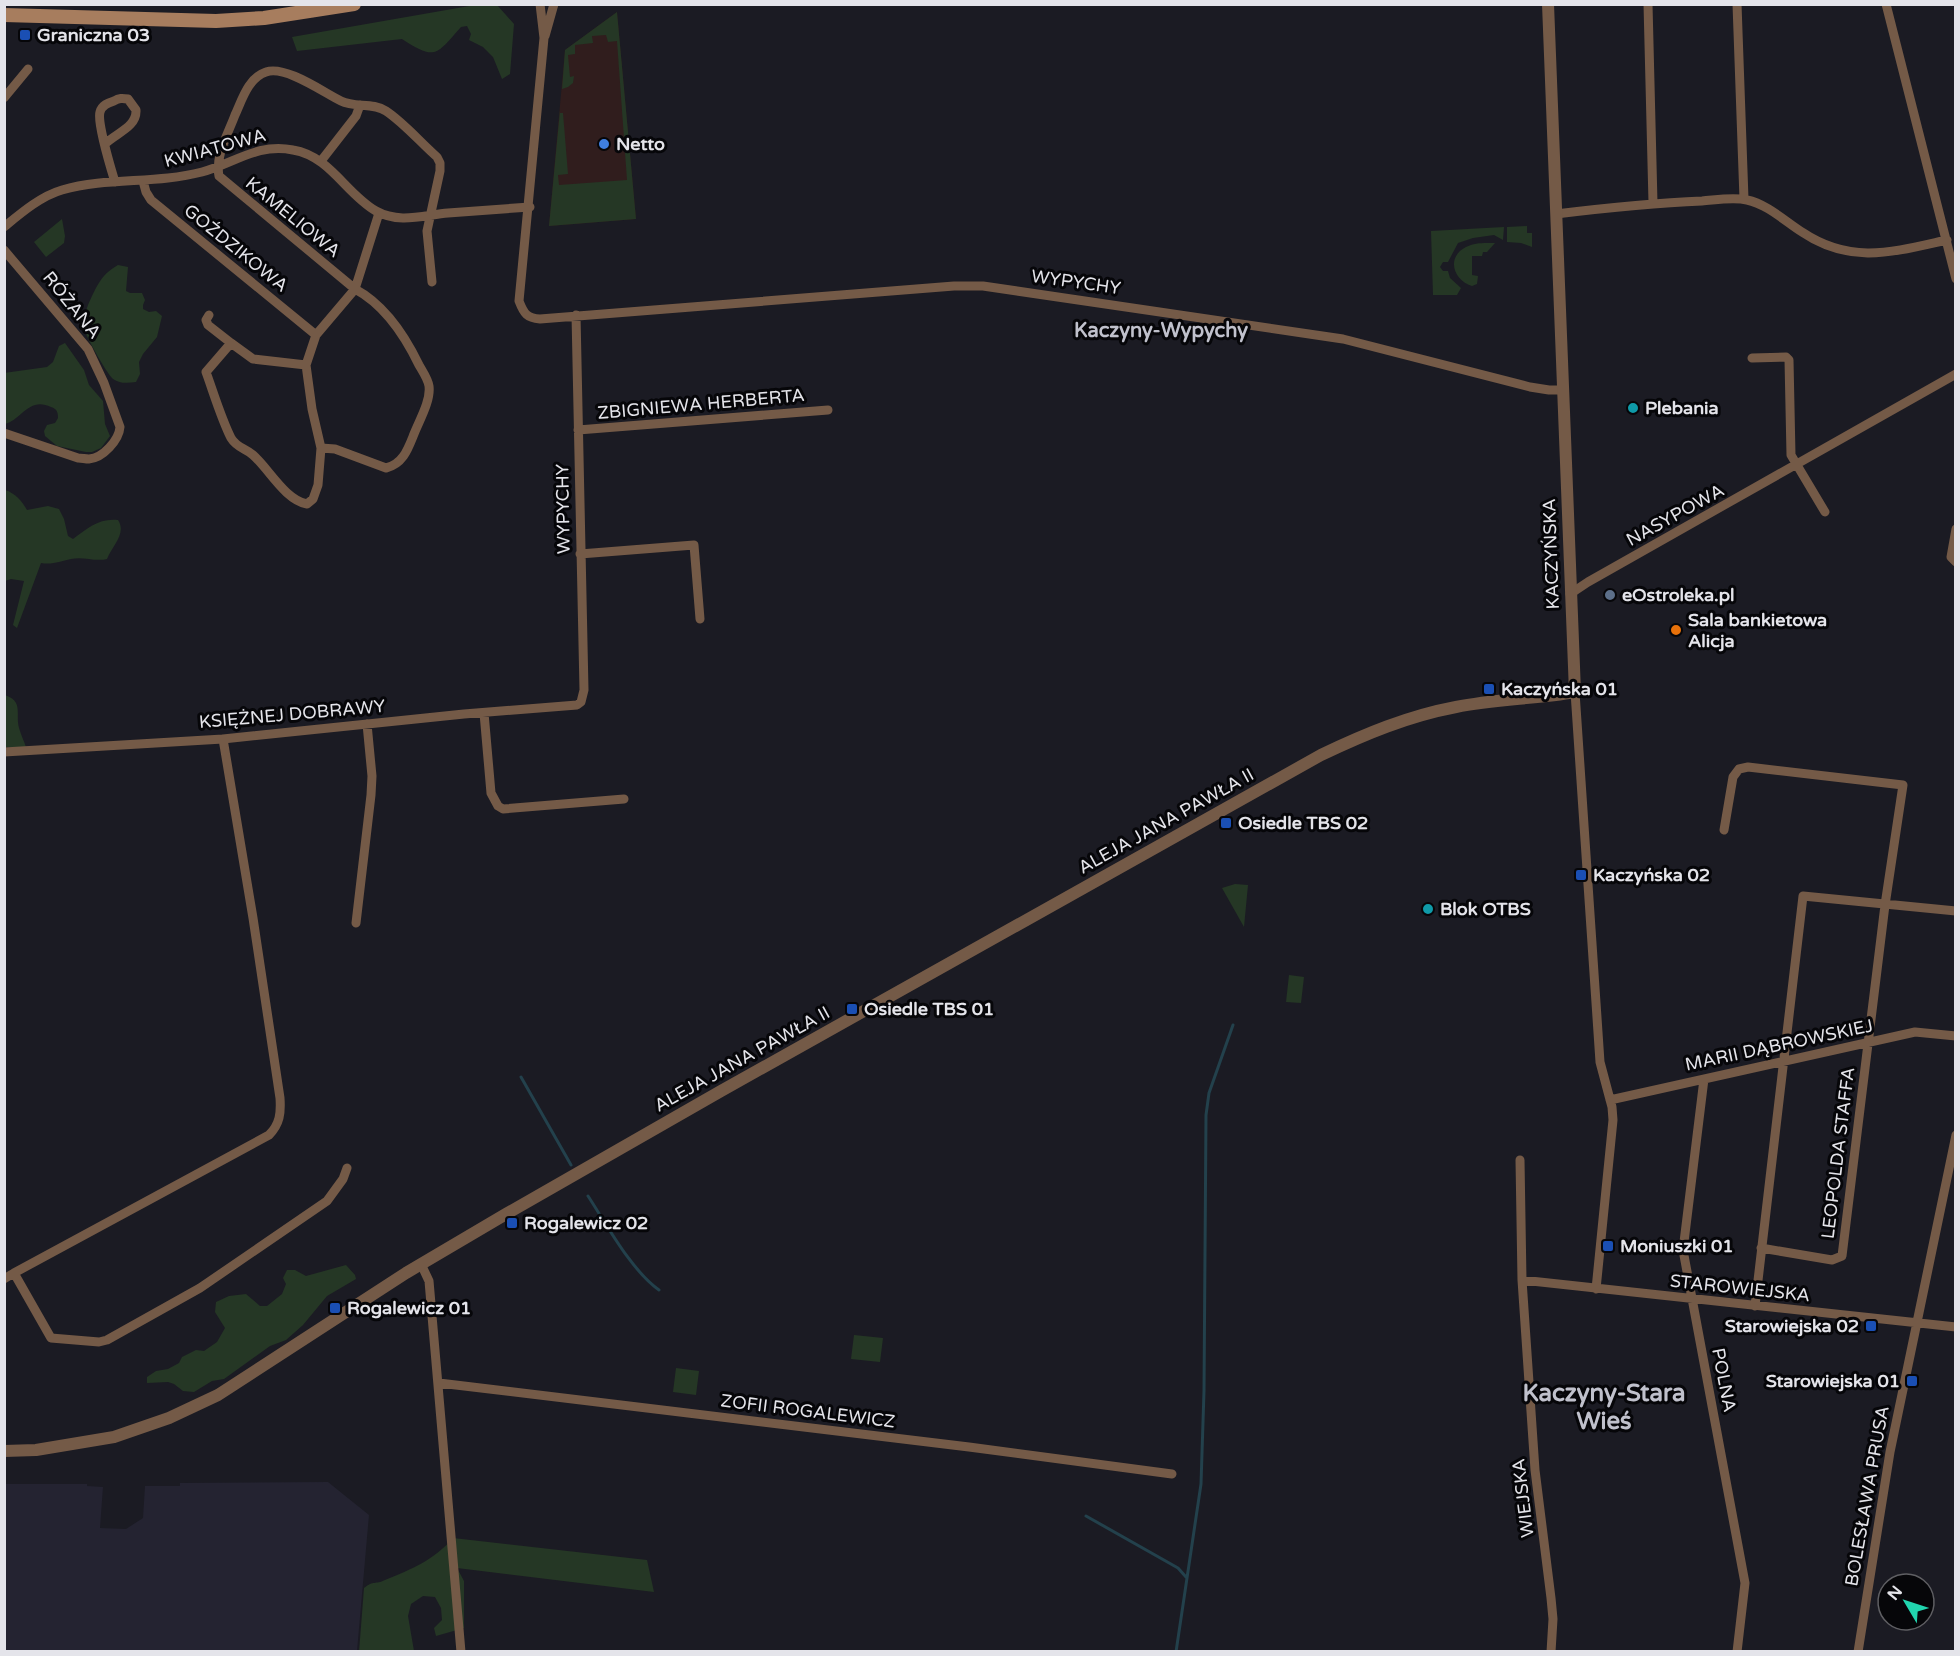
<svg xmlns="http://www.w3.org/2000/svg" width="1960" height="1656" font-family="'Varela Round',sans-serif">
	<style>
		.commercial { fill: #301d1d }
		.built { fill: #242331 }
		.green { fill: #253725 }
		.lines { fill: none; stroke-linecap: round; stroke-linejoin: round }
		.stream { stroke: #23414c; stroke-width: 3 }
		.minor { stroke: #745a47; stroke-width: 9 }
		.tertiary { stroke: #745a47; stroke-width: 12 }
		.secondary { stroke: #a77d5e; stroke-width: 14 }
		.transit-dot { fill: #1a4fb4; stroke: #060609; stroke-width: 2 }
		.shop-dot { fill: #3f7fe0; stroke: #060609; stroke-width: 2 }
		.culture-dot { fill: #0f9aa8; stroke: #060609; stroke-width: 2 }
		.service-dot { fill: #5c6f8a; stroke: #060609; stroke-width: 2 }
		.food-dot { fill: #e8710a; stroke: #060609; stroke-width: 2 }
		.labels { text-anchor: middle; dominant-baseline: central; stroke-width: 6; stroke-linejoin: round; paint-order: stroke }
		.poi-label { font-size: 18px; font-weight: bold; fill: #e4e4ea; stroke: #060609; text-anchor: start }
		.street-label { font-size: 18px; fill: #e4e4ea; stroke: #060609 }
		.neighbourhood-label { font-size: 20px; font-weight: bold; fill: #c0c1cc; stroke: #060609 }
		.district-label { font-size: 24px; font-weight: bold; fill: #c0c1cc; stroke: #060609 }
	</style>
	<rect width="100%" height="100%" fill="#1b1b23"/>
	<!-- commercial -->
	<path class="commercial" d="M617,12L636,219L549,226L565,50Z"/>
	<!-- built -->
	<path class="built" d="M328,1482L369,1515L357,1651H5L4,1484H87V1486L103,1487L100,1528L126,1529L143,1518L145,1486H180V1483Z"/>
	<!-- green -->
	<path class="green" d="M475,5H497L514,24L510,74L502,79L493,57L483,47L469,40L471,34L467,26L461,27C436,55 436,61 402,39L297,51L292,37Z
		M617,12L636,219L549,226L560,110V113H563L568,174L558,175L559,185L627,180L617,41L608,42L606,35L592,36L593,43L575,45V54L568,55L570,77L574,76L573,83L568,87L562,89L565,50Z
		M62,219L65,236L64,243L46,257L34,242Z
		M1527,226V233H1532V247L1521,243L1507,242V227Z
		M1504,227L1503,240L1494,235L1473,238L1458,243L1448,262H1443L1440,267L1443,271H1448L1450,278L1461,288L1457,295H1433L1431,231Z
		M1495,243L1487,252H1483L1482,256H1472V275L1478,276L1477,284L1472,286C1453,280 1446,257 1466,247C1475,242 1486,243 1495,243Z
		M118,265L128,267L126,291L130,293H142L145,300L143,305V309L149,312L156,311L162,316L157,337L143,354L139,362L140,374L136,382C128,383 120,384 113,379C107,374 82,330 82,323C82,315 86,312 88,305C96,288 100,275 118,265Z
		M65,343L84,370L89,385L103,401L105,424L110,436L101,448L92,452H86L57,446L45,436L44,431L47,425L55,423L58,418C58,412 57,409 51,407C29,396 21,420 5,424L4,373L47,367L53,362L59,346Z
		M5,490C15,493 22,501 27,510L48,506L59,509L64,519L68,536L73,539C88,528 99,518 118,520C127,534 112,546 107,559C95,562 83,556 71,559C60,561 53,565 41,563L17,628L13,625L24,581L11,579L5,581Z
		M5,695C24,702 15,713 19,728C21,735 24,741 26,747H5Z
		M1235,884L1248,885L1244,927L1222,888Z
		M1289,975L1304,977L1301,1003L1286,1002Z
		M346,1265L355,1275L356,1279L327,1296L303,1325L286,1340L270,1346L224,1379L212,1381L194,1392L183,1391L174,1384L168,1382L147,1383V1377L156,1371L168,1369L179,1363L182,1357L196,1350L204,1351L217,1342L225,1328L215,1312L216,1302L229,1296L246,1294L260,1306H267L282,1294L286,1284L283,1278L287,1270H295L306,1276Z
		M854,1335L883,1338L880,1362L851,1359Z
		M676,1368L699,1371L696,1395L673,1392Z
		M453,1538L647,1560L654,1592L457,1568L464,1581V1628L436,1636L434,1628L442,1620L441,1608L435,1597L423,1596L411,1604L408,1616L414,1651L359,1652L364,1588C374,1580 375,1585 385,1580C412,1569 434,1560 453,1538Z"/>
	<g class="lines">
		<!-- stream -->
		<path class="stream" d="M521,1077L571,1165
			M588,1196C607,1225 631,1270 659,1290
			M1086,1516L1178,1568L1186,1577
			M1176,1652L1201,1484L1204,1391L1206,1115L1209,1093L1233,1025"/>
		<!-- minor -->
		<path class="minor" d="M540,4L544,38L519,301C524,314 527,318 540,319L954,286H983L1343,339L1530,387L1549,390H1563
			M1648,4L1653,203
			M1737,4L1744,199
			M1886,4L1956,279
			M545,36L554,4
			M4,98L28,69
			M105,144C116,133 137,127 136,110L128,99C122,98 119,98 114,101C108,103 102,105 100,112C97,122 111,169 115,182
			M321,161L356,116L360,105
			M143,181L146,192L151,200L316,335
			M1556,214C1605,208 1653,203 1702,201C1716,200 1733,197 1747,200C1767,204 1786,222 1802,232C1851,265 1893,252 1947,240
			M4,227C21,213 41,196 62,190C107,177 156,184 202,172C235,163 257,143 293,150C330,156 346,194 376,211C399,224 424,215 448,213C475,211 502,209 530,207
			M4,250L88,349L104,383L120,427C119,440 103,458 89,459C85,459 82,458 78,458L4,433
			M209,315L206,320L208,325L231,343
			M1752,358L1786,357L1789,360L1791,455L1825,512
			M306,365L253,359L231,343L206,372C214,394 221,418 231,438C237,448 245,448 253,455C269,469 285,500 307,504L313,499L318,485L321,448L312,409L306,365L316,335L355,289L379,213
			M578,430L828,410
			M321,448L335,449L386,468C403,464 408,449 414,434C419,421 431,401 429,386C428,379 423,372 419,365C405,336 385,305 355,289L219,176C215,156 228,134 235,115C242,100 248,78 266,72C285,65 323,92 341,101C355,108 373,102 386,111C404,123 420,142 437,157L440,163V171L427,231L432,282
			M1956,529L1951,557L1956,562
			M580,554L694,545L700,619
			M1570,594L1588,582L1956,374
			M1575,692L1600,1062L1612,1107L1613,1120L1596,1289
			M484,713L491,793L498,806L503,809L624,799
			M4,752L223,739L464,714L577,705L581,702L584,690L576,315
			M1724,830L1733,777L1739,769L1748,767L1903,785L1885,905L1842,1256L1832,1260L1761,1248
			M356,923L371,795L372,776L367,724
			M1704,1079L1683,1250L1745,1583L1737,1652
			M1610,1100L1915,1032L1956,1036
			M1520,1160L1522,1280L1535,1470L1551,1598L1553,1619L1551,1652
			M421,1264L429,1281L461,1652
			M14,1273L269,1135C280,1124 281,1113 280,1098L253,918L223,739
			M4,1279L14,1273L51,1338L99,1342L107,1340L200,1288L327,1201L343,1179L347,1168
			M1522,1280L1956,1327
			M1755,1306L1803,896L1956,911
			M439,1383L969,1447L1172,1474
			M1858,1652L1890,1452L1956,1135"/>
		<!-- tertiary -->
		<path class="tertiary" d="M4,1451L36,1450L114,1437L169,1418L218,1395L406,1273L506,1214L721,1091L1321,755C1365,734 1408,716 1456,707C1495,699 1536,699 1575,692L1548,4"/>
		<!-- secondary -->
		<path class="secondary" d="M4,15L216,21L264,18L354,4"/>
	</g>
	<!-- markers -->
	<g class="transit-dot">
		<rect x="19" y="29" width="12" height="12" rx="3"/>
		<rect x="1483" y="683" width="12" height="12" rx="3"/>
		<rect x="1220" y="817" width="12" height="12" rx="3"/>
		<rect x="1575" y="869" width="12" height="12" rx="3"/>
		<rect x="846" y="1003" width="12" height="12" rx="3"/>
		<rect x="506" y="1217" width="12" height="12" rx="3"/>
		<rect x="1602" y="1240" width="12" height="12" rx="3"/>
		<rect x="329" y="1302" width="12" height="12" rx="3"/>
		<rect x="1865" y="1320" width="12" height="12" rx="3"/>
		<rect x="1906" y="1375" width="12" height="12" rx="3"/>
	</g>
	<circle class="shop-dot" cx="604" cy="144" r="6"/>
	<g class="culture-dot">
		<circle cx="1633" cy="408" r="6"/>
		<circle cx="1428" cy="909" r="6"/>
	</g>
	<circle class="service-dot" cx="1610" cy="595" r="6"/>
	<circle class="food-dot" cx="1676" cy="630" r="6"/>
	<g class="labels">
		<!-- poi labels -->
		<g class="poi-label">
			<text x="37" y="35">Graniczna 03</text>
			<text x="616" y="144">Netto</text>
			<text x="1645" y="408">Plebania</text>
			<text x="1622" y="595">eOstroleka.pl</text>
			<text x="1688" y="620">Sala bankietowa<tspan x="1688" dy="21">Alicja</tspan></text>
			<text x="1501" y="689">Kaczyńska 01</text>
			<text x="1238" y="823">Osiedle TBS 02</text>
			<text x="1593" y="875">Kaczyńska 02</text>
			<text x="1440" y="909">Blok OTBS</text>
			<text x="864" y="1009">Osiedle TBS 01</text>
			<text x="524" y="1223">Rogalewicz 02</text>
			<text x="1620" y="1246">Moniuszki 01</text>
			<text x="347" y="1308">Rogalewicz 01</text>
			<text x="1859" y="1326" text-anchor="end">Starowiejska 02</text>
			<text x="1900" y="1381" text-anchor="end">Starowiejska 01</text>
		</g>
		<!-- street labels -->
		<g class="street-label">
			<text transform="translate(215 148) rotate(-15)">KWIATOWA</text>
			<text transform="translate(293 217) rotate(39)">KAMELIOWA</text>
			<text transform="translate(236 248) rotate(39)">GOŹDZIKOWA</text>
			<text transform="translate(1076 282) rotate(8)">WYPYCHY</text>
			<text transform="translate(72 305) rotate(51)">RÓŻANA</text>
			<text transform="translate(701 404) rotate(-5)">ZBIGNIEWA HERBERTA</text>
			<text transform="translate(563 509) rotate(-91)">WYPYCHY</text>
			<text transform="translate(1675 515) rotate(-29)">NASYPOWA</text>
			<text transform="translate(1551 554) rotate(-92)">KACZYŃSKA</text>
			<text transform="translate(292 714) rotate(-5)">KSIĘŻNEJ DOBRAWY</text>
			<text transform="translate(1166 821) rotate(-29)">ALEJA JANA PAWŁA II</text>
			<text transform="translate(1779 1045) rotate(-12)">MARII DĄBROWSKIEJ</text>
			<text transform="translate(742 1059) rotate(-29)">ALEJA JANA PAWŁA II</text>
			<text transform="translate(1838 1153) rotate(-83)">LEOPOLDA STAFFA</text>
			<text transform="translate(1740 1288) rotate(6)">STAROWIEJSKA</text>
			<text transform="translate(1724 1380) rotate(79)">POLNA</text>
			<text transform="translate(808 1411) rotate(7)">ZOFII ROGALEWICZ</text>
			<text transform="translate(1867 1496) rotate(-80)">BOLESŁAWA PRUSA</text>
			<text transform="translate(1523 1498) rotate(-97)">WIEJSKA</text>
		</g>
		<!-- neighbourhood labels -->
		<g class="neighbourhood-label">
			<text x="1161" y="331">Kaczyny-Wypychy</text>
		</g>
		<!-- district labels -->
		<g class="district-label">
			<text x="1604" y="1393">Kaczyny-Stara<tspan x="1604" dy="28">Wieś</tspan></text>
		</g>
	</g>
	<!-- border -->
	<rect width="1960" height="1656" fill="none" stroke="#e4e4ea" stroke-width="12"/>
	<!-- north arrow -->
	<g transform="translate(1906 1602) rotate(309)"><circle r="28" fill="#060609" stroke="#5f5f63" stroke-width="1.5"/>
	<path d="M0-4.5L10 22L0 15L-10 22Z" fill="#21d5af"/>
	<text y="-9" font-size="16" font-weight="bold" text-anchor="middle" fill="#e4e4ea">N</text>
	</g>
</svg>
